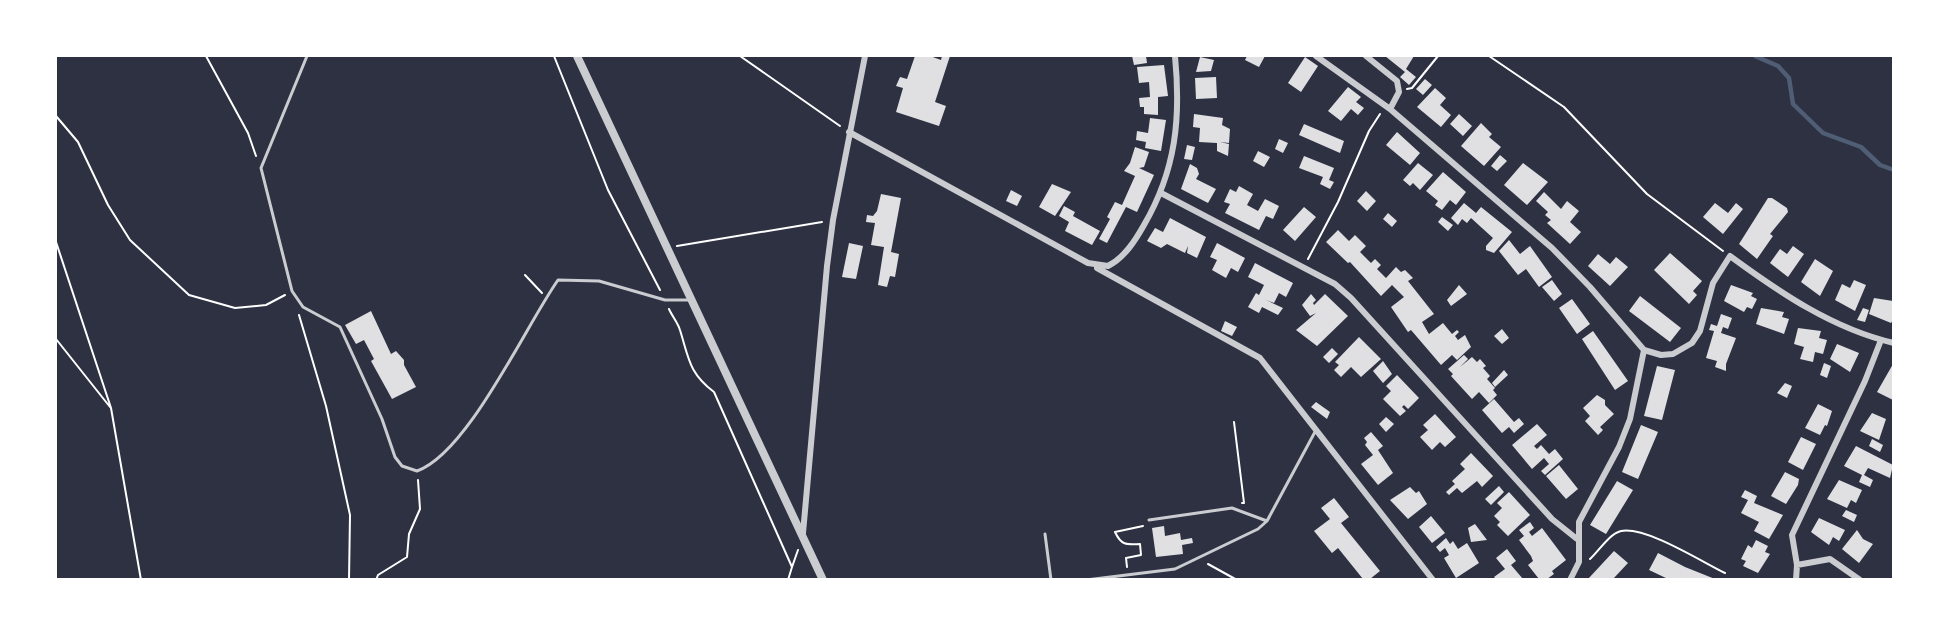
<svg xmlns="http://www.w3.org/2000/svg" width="1949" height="635" font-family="'DejaVu Sans',sans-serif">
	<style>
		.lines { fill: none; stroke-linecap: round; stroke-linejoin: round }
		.stream { stroke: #4f5d75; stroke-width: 4.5 }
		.building { fill: #e0e0e3 }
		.path { stroke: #fff; stroke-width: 2 }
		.service { stroke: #caccd0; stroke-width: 3 }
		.minor { stroke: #caccd0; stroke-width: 6 }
		.tertiary { stroke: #caccd0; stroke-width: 8 }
	</style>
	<rect width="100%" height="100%" fill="#2d3142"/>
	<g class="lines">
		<!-- stream -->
		<path class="stream" d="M1755,56L1778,66L1789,78L1793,104L1823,133L1861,147L1880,165L1894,170"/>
	</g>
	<!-- building -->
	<path class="building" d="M915,56H930L941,60L942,56H950L935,102L946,106L939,126L896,112L903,88L896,86L900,77L907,79Z
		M1132,56H1146L1147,63L1134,65Z
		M1247,56H1265L1259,67L1245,60Z
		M1385,56H1414L1406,69L1416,77L1409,85L1400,77L1405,72Z
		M1200,57L1214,60L1211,71L1196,72Z
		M1305,57L1318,66L1301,92L1288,83Z
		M1164,65L1168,96L1158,97V115L1144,114V107H1140L1139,98L1150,97L1149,82L1139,83L1137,67Z
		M1216,77L1217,98L1196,99L1195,78Z
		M1425,79L1432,85L1423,95L1416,89Z
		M1348,87L1361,97L1356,102L1364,108L1358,115L1351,109L1341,121L1328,111Z
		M1435,88L1446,98L1440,105L1451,115L1441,127L1417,107Z
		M1194,114L1223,118L1222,125L1230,129L1229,143L1220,142L1229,144L1228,156L1217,151V143L1199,142L1200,128L1193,127Z
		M1459,114L1472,126L1463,136L1450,124Z
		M1150,118L1166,120L1161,151L1145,148L1146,142L1136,140L1137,131L1148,133Z
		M1481,123L1492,134L1489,137L1501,147L1484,166L1461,146Z
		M1304,124L1344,141L1340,153L1299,135Z
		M1397,132L1420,153L1410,165L1386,145Z
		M1279,139L1288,143L1283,153L1275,149Z
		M1187,145L1195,147L1192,160L1184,159Z
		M1135,147L1149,152L1144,167L1139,168L1154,175L1137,212L1126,207L1107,243L1099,239L1110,219L1107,217L1115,202L1122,205L1135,176L1124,171L1130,163Z
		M1258,151L1270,157L1264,167L1253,161Z
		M1500,155L1507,161L1497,171L1491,166Z
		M1304,156L1334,168L1329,180L1334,182L1330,189L1320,184L1323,177L1299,168Z
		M1418,163L1433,175L1420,190L1413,183L1410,186L1403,180Z
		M1523,163L1548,182L1527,205L1504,185Z
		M1190,164L1197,168L1199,174L1196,179L1216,189L1208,203L1181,189Z
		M1443,172L1466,192L1456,205L1450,200L1442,210L1435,205L1438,201L1426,191Z
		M1052,184L1071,192L1055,216L1039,207Z
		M1239,186L1253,194L1247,205L1258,211L1265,199L1279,206L1273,219L1266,216L1259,230L1225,213L1230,204L1224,202L1230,189L1236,192Z
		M1011,190L1022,196L1017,206L1006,201Z
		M1366,191L1376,201L1367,211L1357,201Z
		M1544,192L1561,209L1567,201L1579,211L1570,222L1581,232L1570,244L1547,223L1551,220L1545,215L1548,212L1536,201Z
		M881,194L901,198L891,252L899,254L895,277L890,276L887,287L878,285L884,247L871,245L875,223L866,222L867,215L873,216L877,211Z
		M1768,198H1772L1787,208L1788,212L1770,234L1773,236L1757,259L1739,244Z
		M1464,203L1476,213L1481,207L1512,232L1494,253L1486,250V246L1493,238L1471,218L1467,223L1462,219L1458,225L1451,218Z
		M1715,203L1728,213L1736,203L1743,209L1723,234L1703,217Z
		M1064,206L1075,212L1073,216L1100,231L1092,245L1065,231L1069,222L1059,216Z
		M1304,207L1316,217L1295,241L1283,230Z
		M1388,213L1397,221L1392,227L1383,219Z
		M1442,217L1453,225L1448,231L1438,222Z
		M1170,218L1206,237L1197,258L1187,253L1188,246L1185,253L1167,244L1161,248L1147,241L1155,228L1163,232Z
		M1338,230L1349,241L1355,235L1366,246L1360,252L1371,263L1375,259L1381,265L1377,269L1386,278L1396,267L1401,272L1405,270L1413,278L1408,281L1434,314L1422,322L1429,334L1443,323L1452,334L1457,330L1459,332L1455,336L1458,340L1465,335L1471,347L1457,360L1452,355L1441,365L1411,330L1408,332L1391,307L1404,297L1392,285L1381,296L1350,262L1348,263L1326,242Z
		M1509,240L1520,254L1530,246L1552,277L1539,287L1526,269L1518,275L1499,251Z
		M849,243L863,246L856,279L842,277Z
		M1217,243L1245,258L1238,272L1231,268L1226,278L1212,270L1217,260L1210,257Z
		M1793,246L1804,254L1788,277L1770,263L1780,249L1787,254Z
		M1670,253L1702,281L1693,291L1697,295L1689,304L1654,270Z
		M1598,254L1610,264L1616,257L1628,267L1610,286L1588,266Z
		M1815,259L1833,271L1820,296L1801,282Z
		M1255,263L1293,283L1286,297L1279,293L1274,303L1266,300L1283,308L1278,315L1262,307L1259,313L1248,307L1256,293L1259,295L1264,285L1248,277Z
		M1552,280L1562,294L1554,301L1542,287Z
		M1854,280L1866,285L1855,311L1835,300L1842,284L1850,288Z
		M1459,285L1467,294L1451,306L1447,300Z
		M1731,285L1753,293L1751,296L1757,299L1752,309L1747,307L1744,312L1724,301Z
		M1311,294L1316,300L1313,303L1314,305L1325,294L1348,316L1317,346L1296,330L1316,313L1310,316L1302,305Z
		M1640,296L1681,328L1670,342L1629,311Z
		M1874,298L1893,301V320L1891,323L1869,314Z
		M1572,299L1590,324L1577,334L1559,308Z
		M1761,308L1784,312L1782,317L1789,319L1784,334L1756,324Z
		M1863,308L1869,310L1865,322L1857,320Z
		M371,311L391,354L396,351L404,360V365L416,387L392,399L371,361L374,359L364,340L356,344L345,325Z
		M1721,314L1732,318L1728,329L1723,327L1721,333L1736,338L1726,364V371L1715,367L1717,361L1706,358L1714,331L1709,330L1711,324L1717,326Z
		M1225,321L1237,327L1232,336L1221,331Z
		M1798,328L1821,331L1819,338L1827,340L1823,354L1815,352L1813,362L1800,359L1804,347L1794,344Z
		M1502,329L1509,338L1502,344L1494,336Z
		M1593,331L1628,381L1615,390L1582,339Z
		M1359,337L1381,359L1361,377L1351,367L1341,377L1334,370L1339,365L1335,362Z
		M1837,344L1859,353L1850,372L1830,359Z
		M1332,348L1338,354L1329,363L1323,357Z
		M1464,355L1468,359L1460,367L1472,357L1477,362L1480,359L1486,366L1483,368L1490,376L1487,379L1495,388L1493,390L1497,395L1489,403L1479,392L1472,399L1451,376L1453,374L1448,369Z
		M1383,361L1392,374L1383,383L1373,371Z
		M1824,363L1831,366L1827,378L1820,375Z
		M1893,364V400L1877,392Z
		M1657,366L1675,370L1662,420L1644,416Z
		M1504,370L1508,375L1495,387L1492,383Z
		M1397,375L1419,398L1408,409L1404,405L1402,407L1406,411L1400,416L1383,399L1391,391L1386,386Z
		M1785,383L1792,386L1787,398L1777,393Z
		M1597,395L1605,400V405L1614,414L1600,427L1603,430L1598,435L1585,421L1590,416L1583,408Z
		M1494,399L1514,422L1519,418L1524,424L1514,433L1509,427L1502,433L1482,410Z
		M1316,402L1330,412L1327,419L1311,407Z
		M1818,404L1832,411L1827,426L1825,425L1820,435L1805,428Z
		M1872,413L1886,419L1879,440L1860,431Z
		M1435,414L1456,437L1445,447L1440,442L1432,450L1420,437L1428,430L1423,425Z
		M1386,417L1394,424L1386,432L1379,424Z
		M1537,424L1547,435L1534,446L1537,449L1541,445L1549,454L1555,449L1563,459L1545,475L1541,471L1549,464L1544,458L1532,469L1512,445Z
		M1641,425L1658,432L1638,479L1622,472Z
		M1371,432L1383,446L1378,450L1393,473L1378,485L1361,464L1373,455L1365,445L1367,442L1364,438Z
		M1801,437L1816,444L1803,470L1788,462Z
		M1872,439L1883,445L1880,452L1869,446Z
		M1856,446L1893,465L1890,478L1868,468L1864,475L1873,480L1870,487L1859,482L1862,475L1844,466Z
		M1471,453L1493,476L1482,487L1477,481L1462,493L1457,488L1449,495L1446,492L1455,484L1452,481L1465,469L1460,464Z
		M1559,465L1578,489L1566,499L1546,476Z
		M1785,472L1799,479L1798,485L1786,504L1771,496Z
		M1839,480L1862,490L1856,503L1851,500L1847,508L1827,499Z
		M1617,481L1633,490L1606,534L1590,525Z
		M1499,486L1504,492L1491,505L1485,499Z
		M1410,487L1416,493L1419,491L1427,504L1408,519L1390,500Z
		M1745,490L1757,496L1754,503L1783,515L1769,539L1754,531L1759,522L1741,513L1748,500L1741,497Z
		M1509,492L1530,515L1508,536L1497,525L1500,522L1494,516L1502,508L1497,503Z
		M1334,498L1349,517L1341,523L1380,571L1370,579H1363L1338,548L1332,553L1314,531L1330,519L1321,508Z
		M1846,510L1857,515L1854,522L1842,516Z
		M1431,516L1445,533L1432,543L1419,527Z
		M1819,518L1845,530L1839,541L1833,537L1829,545L1811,532Z
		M1530,522L1534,528L1529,532L1532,536L1542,528L1566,560L1552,571L1554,574L1547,579H1539L1528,565L1533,561L1531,556L1519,540L1524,536L1519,530Z
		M1475,524L1487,540L1471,542L1468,528Z
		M1164,526L1165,536L1180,533L1181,540L1192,538L1193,543L1182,545L1183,554L1156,557L1152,528Z
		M1857,530L1863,539L1873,544L1859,563L1842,549Z
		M1446,538L1450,544L1453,541L1458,549L1467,543L1479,563L1456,578L1444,558L1449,555L1445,548L1440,552L1436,547Z
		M1756,540L1768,546L1765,552L1770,554L1758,573L1743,566L1746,561L1741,559L1748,545L1752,548Z
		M1507,549L1516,561L1511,565L1523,579H1496L1494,577L1505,569L1496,558Z
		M1614,551L1628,563L1613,579H1588Z
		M1658,553L1685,567L1715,579H1668L1649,570Z"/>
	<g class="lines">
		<!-- path -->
		<path class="path" d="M206,56L248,133L256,156
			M554,56L608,190L660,290
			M740,56L840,126
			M1489,56L1564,107L1647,194L1723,251
			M1407,89L1412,88L1438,56
			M56,116L78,142L108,205L130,240L189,295L235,308L266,305L285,295
			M56,242L111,408L141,580
			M677,246L822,222
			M1308,259L1338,202L1369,131L1380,114
			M525,275L542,293
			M669,309C672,316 678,323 680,330C689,359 689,373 714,392L792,567L788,580
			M299,315L326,406L350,515L349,580
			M56,339L110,407
			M1234,422L1244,503H1242
			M1590,559C1599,551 1609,534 1621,531C1646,526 1702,562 1725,573
			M1208,564L1237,580
			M792,567L798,550
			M1127,567L1126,558L1141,555L1140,544C1126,545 1121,545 1115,532L1143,526
			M376,580L378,575L407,557L409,534L420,509L418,480"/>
		<!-- service -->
		<path class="service" d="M307,56L261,168L292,291L303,307L340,327L382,419L395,457L402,466L417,471C468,453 525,327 558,280L599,281L665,300H691
			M1149,520L1232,508L1267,521
			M1045,534L1051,580
			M1086,580L1175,569L1258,529L1267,521L1316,430"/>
		<!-- minor -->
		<path class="minor" d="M1316,56L1390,109L1552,248L1590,287L1644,350L1661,355L1673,354L1692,343L1700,331L1713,283L1730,256C1779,292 1833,329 1894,343
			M1366,56L1397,81L1399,92L1390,109
			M849,132L1088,263L1108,266C1124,258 1135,241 1144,225C1176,170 1181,118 1175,56
			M1161,193L1335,284L1351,298L1552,519L1577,539
			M1097,268L1260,358L1433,580
			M803,533L827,266L833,220L865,56
			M1797,565L1830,559L1860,580
			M1570,580L1579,562V522L1619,447L1630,419L1644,350
			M1796,580L1797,565L1792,535L1865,381L1881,340"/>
		<!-- tertiary -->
		<path class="tertiary" d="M577,56L823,580"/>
	</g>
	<!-- border -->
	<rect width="1949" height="635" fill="none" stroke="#ffffff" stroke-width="114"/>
</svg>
